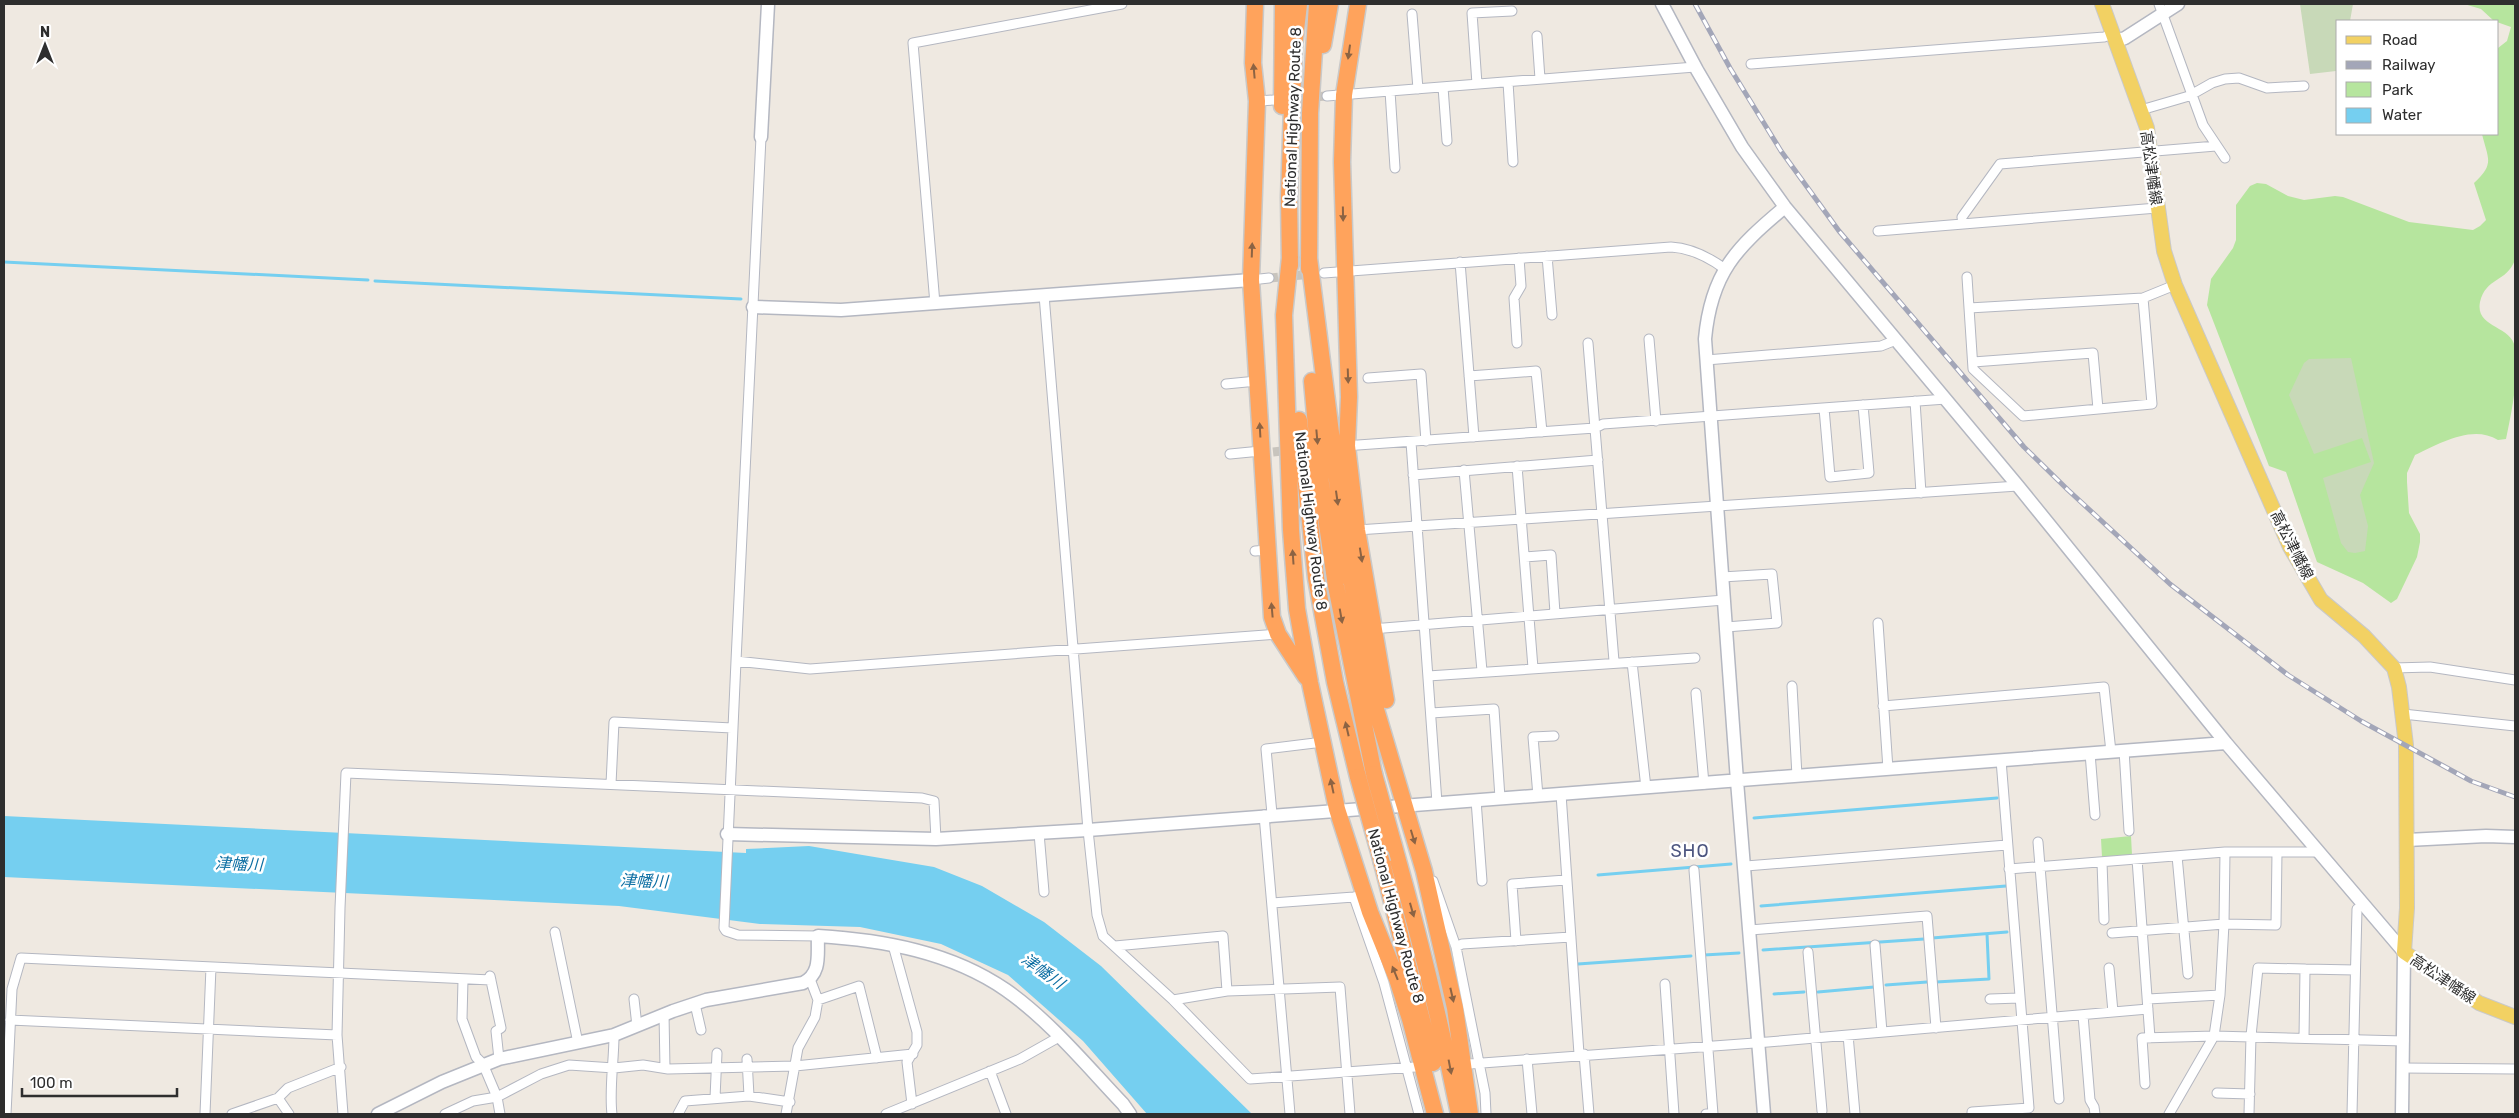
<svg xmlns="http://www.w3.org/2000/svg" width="2519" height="1118" font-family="Rubik,'Noto Sans JP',sans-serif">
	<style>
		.green { fill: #b6e59e }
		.cemetery { fill: #c8d9b8 }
		.water { fill: #75cff0 }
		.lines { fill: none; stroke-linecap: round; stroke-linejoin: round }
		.stream { stroke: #75cff0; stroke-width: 3 }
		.street-tunnel { stroke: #c8c4bd; stroke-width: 9; stroke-dasharray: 9 4.5; stroke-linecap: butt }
		.street-casing { stroke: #b4b7c1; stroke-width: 11 }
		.secondary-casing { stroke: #b4b7c1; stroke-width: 15 }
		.primary-casing { stroke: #c9c9c9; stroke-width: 16 }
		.highway-casing { stroke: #c9c9c9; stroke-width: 19 }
		.street { stroke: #fff; stroke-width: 9 }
		.secondary { stroke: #fff; stroke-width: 12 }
		.primary { stroke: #f2d163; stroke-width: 14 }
		.highway { stroke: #ffa35c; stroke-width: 16 }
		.rail-casing { stroke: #a3a6b8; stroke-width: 5 }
		.rail { stroke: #fff; stroke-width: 3; stroke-dasharray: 9; stroke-linecap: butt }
		.highway-bridge-casing { stroke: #c9c9c9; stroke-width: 19; stroke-linecap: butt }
		.highway-bridge { stroke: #ffa35c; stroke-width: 16 }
		.oneway { fill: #8c6343 }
		.labels { text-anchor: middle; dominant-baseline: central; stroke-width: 5; stroke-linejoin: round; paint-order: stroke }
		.street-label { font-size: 15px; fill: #2e2e2e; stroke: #fff }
		.water-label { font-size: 16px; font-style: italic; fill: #0d6fa3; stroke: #fff }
		.quarter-label { font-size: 18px; letter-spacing: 1px; fill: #4d5680; stroke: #fff }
	</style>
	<rect width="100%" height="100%" fill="#efe9e1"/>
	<!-- green -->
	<path class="green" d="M2464,4H2515V260C2506,283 2486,277 2480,302C2475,328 2511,325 2515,347C2519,377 2512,410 2506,439L2498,440C2472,424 2439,444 2415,455L2407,473V482L2409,513L2420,534V542L2417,557L2397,599L2391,603L2363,583L2317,562L2286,472L2269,466L2207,305L2211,279L2233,248L2236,240V205L2250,186L2257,183L2266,184L2288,196L2304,200L2335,196L2343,197L2409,222L2473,230L2480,226L2486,220L2474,183C2495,164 2488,159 2482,134H2498V48L2507,41L2511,27L2494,21L2481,9Z
		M2131,836L2132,855L2102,857L2101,839Z"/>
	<!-- cemetery -->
	<path class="cemetery" d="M2300,4H2353L2350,21H2338L2336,71L2310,74Z
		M2351,358L2374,463L2360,495L2368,526L2365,551L2355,553L2348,552L2341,543L2323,478L2371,462L2362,438L2314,454L2289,395L2304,363L2309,359Z"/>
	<!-- water -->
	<path class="water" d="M4,816L746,853V849L809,846L934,867L982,886L1044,922L1101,966L1252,1114H1147L1083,1041L1008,975L941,944L860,927L760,924L619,906L4,877Z"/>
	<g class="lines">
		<!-- stream -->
		<path class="stream" d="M4,262L368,280
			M375,281L741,299
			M1754,818L1997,798
			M1598,875L1731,864
			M1761,906L2006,886
			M1932,938L2007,932
			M1763,950L1924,939
			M1704,955L1739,953
			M1578,964L1691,956
			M1936,982L1989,979L1987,934
			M1886,985L1927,982
			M1818,992L1874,987
			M1774,994L1804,992"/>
		<!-- street-tunnel -->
		<path class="street-tunnel" d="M1290,99L1327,96
			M1269,278L1313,274
			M1273,452L1291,450"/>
		<!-- street casing -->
		<g class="street-casing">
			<path id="street" d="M2159,4L2203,125L2225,158
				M1412,14L1418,89
				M1537,36L1540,79
				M1751,64L2104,37L2113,34
				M1508,82L1513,162
				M1477,84L1472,13L1512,11
				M1443,87L1447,141
				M1390,91L1395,168
				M1327,96L1695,67
				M1257,101L1274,100
				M2141,110L2189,96L2212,83L2225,79L2239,78L2267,88L2304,86
				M1963,224L1962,217L2000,164L2216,146
				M1878,231L2157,208
				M1547,256L1552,315
				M1460,262L1474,437
				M1324,273L1671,247C1690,248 1710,258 1725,269
				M1967,277L1969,308
				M1251,280L1269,278
				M1044,295L1088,830L1097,915L1103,936L1173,1000L1250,1079L1415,1067
				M2143,298L2152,404L2023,416L1973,369L1969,308L2143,298L2175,285
				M935,304L913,43L1122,4
				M1649,339L1656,421
				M1517,343L1514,298L1521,286L1519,258
				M1588,343L1614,661
				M1706,360L1881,346L1896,340
				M1973,362L2093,353L2098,409
				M1469,376L1536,371L1542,432
				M1368,378L1421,374L1426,441
				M1226,384L1257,381
				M1915,401L1921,493
				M1824,408L1830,477L1869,473L1863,405
				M1411,442L1437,803
				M1344,446L1595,428L1603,424L1946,399
				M1230,454L1261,451
				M1517,466L1533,668
				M1464,470L1482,671
				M1413,475L1598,460
				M1357,530L2018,486
				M1255,551L1268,550
				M1525,557L1551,555L1555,613
				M1722,577L1772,574L1777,623L1726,627
				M1878,623L1888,769
				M1372,629L1724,600
				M736,661L761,137
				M1632,662L1646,788
				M2394,668L2430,667L2515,680
				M1428,676L1695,658
				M1792,686L1797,776
				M1696,693L1704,784
				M1883,706L2104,687L2111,752
				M1431,713L1494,709L1500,798
				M2403,714L2515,726
				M2124,750L2129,831
				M2090,753L2095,815
				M611,784L614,722L732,728
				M1561,794L1579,1054
				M1538,796L1533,737L1554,736
				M1476,800L1482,881
				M1272,814L1266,749L1323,742
				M1264,815L1290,1114
				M1039,833L1044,892
				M2038,842L2059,1099
				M2177,856L2188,974
				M2137,859L2150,1038
				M2102,862L2104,920
				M1746,866L2007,845
				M2009,869L2225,852H2318
				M1694,870L1713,1114H1706
				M1433,881L1456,947L1485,1093L1486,1114
				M1364,895L1354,897L1384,983L1419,1114
				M1272,903L1354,897
				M1750,930L1927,916L1936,1028
				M555,932L578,1043
				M2112,933L2224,924L2276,925L2277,852
				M818,936L738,935L726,931L724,928L736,661L810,669L1278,634
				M1516,941L1512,884L1566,880
				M893,945L917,1032V1045L907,1062L912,1104
				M1875,945L1882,1032
				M1115,946L1223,936L1227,991
				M1456,947L1462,944L1571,937
				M1808,952L1822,1111
				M2109,968L2113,1012
				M2305,969L2355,970
				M490,976L501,1028L496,1031L499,1059
				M463,980L462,1019L476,1057L483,1064L497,1097L500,1114
				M1665,984L1674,1114
				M634,999L637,1026
				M1990,999L2019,998
				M2148,999L2220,995
				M818,1000L859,986L877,1058
				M1173,1000L1227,991L1340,987L1350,1114
				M695,1004L701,1030
				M664,1014L665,1068
				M2083,1015L2090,1100L2094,1107L2095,1114
				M10,1020L337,1035
				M1848,1035L1855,1114
				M1584,1054L1589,1114
				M747,1059L749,1096
				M1527,1059L1532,1114
				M1469,1064L1768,1042L2148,1009
				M2403,1068L2515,1069
				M990,1071L1006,1114
				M2145,1084L2142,1038L2214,1036L2404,1041
				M2217,1093L2250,1094
				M278,1098L288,1088L341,1067
				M715,1098L717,1053
				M6,1114L12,989L21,958L491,980
				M205,1114L211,967
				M232,1114L278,1098L289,1114
				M343,1114L337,1035L340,908L346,773L922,798L934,801L936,839
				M445,1114L473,1101L497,1097L541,1074L569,1065L614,1068L643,1065L668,1069L795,1066L913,1054
				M612,1114C609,1090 614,1061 614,1035
				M678,1114L685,1101L749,1096L790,1102
				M786,1114L798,1048L815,1017L818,1000L810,979
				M886,1114L1020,1059L1059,1037
				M1972,1114V1112L2029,1108L2001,760
				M2169,1114L2214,1036L2220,995L2224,924L2225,852
				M2249,1114L2251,1036L2258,968L2305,969L2304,1038
				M2352,1114L2357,909L2363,905"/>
		</g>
		<!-- secondary casing -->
		<g class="secondary-casing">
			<path id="secondary" d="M1662,4L1697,70L1742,147L1785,207L2018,486L2226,743L2404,952L2402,1114
				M2116,41L2125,38L2178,4
				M761,137L768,4
				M753,307L841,310L1251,280
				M727,834L936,839L1088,830L2226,743
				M2407,840L2486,836L2515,837
				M378,1114L442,1082L499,1059L614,1035L673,1011L706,1000L803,983C822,973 817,954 818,936C883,940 951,952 1006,990C1050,1021 1086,1065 1123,1104L1130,1114
				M1764,1114L1737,781L1705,339C1711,273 1736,248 1785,207"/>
		</g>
		<!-- primary casing -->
		<g class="primary-casing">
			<path id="primary" d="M2102,4L2147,128L2164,251L2175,285L2290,547L2321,600L2364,636L2394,668L2399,687L2406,745L2407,908L2404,952L2479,1003L2515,1017"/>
		</g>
		<!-- highway casing -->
		<g class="highway-casing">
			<path id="highway" d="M1255,4L1253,63L1257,101L1251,280L1272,617L1278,634L1306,677
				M1358,4L1344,95L1342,162L1349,397L1347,446L1357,530L1386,700
				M1323,45L1330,4
				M1282,106L1283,4
				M1290,257L1284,315L1291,530L1297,609L1310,683L1337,809L1370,912L1397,979L1410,1019L1435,1114
				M1309,258L1346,552L1375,706L1424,871L1455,1008L1470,1114
				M1290,266L1289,197L1294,47L1299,4
				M1309,269L1310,113L1317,4
				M1312,381L1321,483L1336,586L1374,774
				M1299,420L1316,578L1335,682L1358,777
				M1394,846C1419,935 1441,1024 1459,1114
				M1382,863L1433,1063"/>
		</g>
		<!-- street -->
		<use href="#street" class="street"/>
		<!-- secondary -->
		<use href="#secondary" class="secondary"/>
		<!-- primary -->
		<use href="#primary" class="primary"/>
		<!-- highway -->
		<use href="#highway" class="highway"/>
		<!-- rail casing -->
		<g class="rail-casing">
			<path id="rail" d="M1695,4L1730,68L1781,151L1839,231L2024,447L2068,490L2170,584L2288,675L2361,721L2471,781L2515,797"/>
		</g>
		<!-- rail -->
		<use href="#rail" class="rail"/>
		<!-- highway-bridge casing -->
		<g class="highway-bridge-casing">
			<path id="highway-bridge" d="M1374,774L1394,846
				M1358,777L1382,863"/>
		</g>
		<!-- highway-bridge -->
		<use href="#highway-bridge" class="highway-bridge"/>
	</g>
	<!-- one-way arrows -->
	<defs><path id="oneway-solid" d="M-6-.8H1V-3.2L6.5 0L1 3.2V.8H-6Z" transform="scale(1.25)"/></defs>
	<g class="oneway">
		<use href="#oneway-solid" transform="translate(1349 52) rotate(98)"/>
		<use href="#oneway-solid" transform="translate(1254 71) rotate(-95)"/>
		<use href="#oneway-solid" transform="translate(1343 214) rotate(89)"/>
		<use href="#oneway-solid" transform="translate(1252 250) rotate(-88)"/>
		<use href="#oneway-solid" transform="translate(1348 376) rotate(88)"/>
		<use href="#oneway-solid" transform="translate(1260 430) rotate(-93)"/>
		<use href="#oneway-solid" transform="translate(1317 437) rotate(85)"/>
		<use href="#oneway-solid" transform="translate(1337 498) rotate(82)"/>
		<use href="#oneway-solid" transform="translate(1361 555) rotate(81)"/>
		<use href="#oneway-solid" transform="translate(1293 557) rotate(-94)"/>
		<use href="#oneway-solid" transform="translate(1272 610) rotate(-95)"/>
		<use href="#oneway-solid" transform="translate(1341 616) rotate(80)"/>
		<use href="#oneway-solid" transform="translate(1347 729) rotate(-103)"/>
		<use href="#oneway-solid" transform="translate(1332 786) rotate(-102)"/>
		<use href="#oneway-solid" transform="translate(1413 837) rotate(73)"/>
		<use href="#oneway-solid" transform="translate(1412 910) rotate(74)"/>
		<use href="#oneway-solid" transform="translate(1395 973) rotate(-112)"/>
		<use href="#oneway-solid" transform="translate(1452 995) rotate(77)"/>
		<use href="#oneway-solid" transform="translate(1450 1067) rotate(79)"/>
	</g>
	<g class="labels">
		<!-- street labels -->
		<g class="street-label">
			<text transform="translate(1293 117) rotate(-88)">National Highway Route 8</text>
			<text transform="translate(2151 168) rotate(82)">高松津幡線</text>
			<text transform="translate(1311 521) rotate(83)">National Highway Route 8</text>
			<text transform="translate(2292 545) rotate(63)">高松津幡線</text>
			<text transform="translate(1396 916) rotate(75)">National Highway Route 8</text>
			<text transform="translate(2443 979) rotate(34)">高松津幡線</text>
		</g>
		<!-- water labels -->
		<g class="water-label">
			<text transform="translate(239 864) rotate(2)">津幡川</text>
			<text transform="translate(644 881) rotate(2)">津幡川</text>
			<text transform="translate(1043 971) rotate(36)">津幡川</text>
		</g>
		<!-- quarter labels -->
		<g class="quarter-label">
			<text x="1690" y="851">SHO</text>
		</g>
	</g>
	<!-- border -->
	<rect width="2519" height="1118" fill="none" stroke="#2e2e2e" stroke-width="10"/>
	<!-- legend -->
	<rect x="2336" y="20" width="162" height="115" fill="#ffffff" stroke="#ababab"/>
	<rect x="2346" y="36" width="25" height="8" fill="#f2d163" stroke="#ababab"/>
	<text x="2382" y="45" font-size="15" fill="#2e2e2e">Road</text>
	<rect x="2346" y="61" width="25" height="8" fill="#a3a6b8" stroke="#ababab"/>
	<text x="2382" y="70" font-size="15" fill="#2e2e2e">Railway</text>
	<rect x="2346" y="82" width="25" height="15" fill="#b6e59e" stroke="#ababab"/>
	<text x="2382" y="95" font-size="15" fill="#2e2e2e">Park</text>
	<rect x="2346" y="108" width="25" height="15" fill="#75cff0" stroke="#ababab"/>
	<text x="2382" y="120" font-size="15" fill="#2e2e2e">Water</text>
	<!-- north arrow -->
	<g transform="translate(45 45)" stroke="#ffffff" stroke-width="4" paint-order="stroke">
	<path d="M0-4L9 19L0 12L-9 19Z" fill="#2e2e2e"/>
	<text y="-8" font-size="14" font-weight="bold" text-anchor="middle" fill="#2e2e2e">N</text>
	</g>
	<!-- scale -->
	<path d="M22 1088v8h155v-8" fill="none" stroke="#2e2e2e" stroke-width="2.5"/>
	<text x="30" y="1088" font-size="15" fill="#2e2e2e" stroke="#ffffff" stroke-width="4" paint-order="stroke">100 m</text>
</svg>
